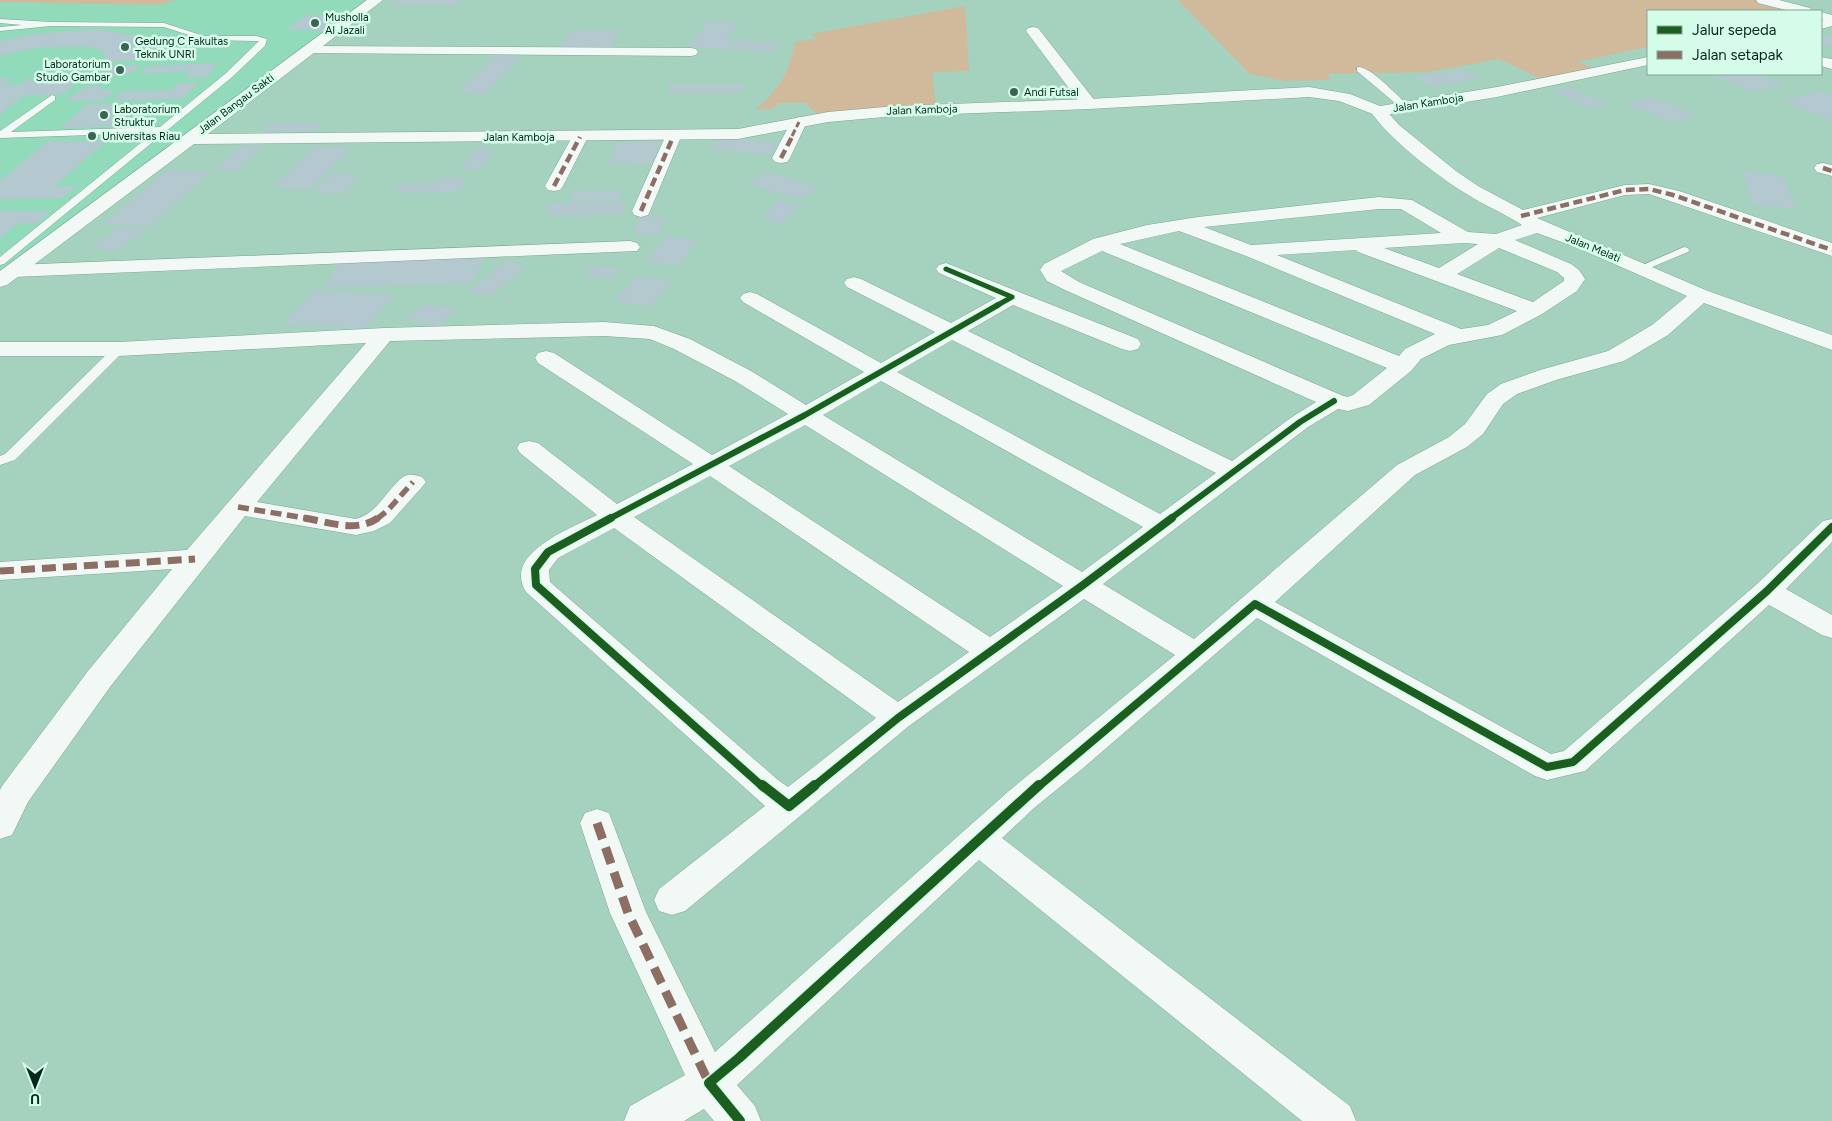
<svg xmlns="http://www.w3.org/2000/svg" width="1832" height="1121" font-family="Figtree,sans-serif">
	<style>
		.built { fill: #91daba }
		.green { fill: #d1b99c }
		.building { fill: #b4c8cf }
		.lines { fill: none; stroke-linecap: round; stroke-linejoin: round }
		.service-casing { stroke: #7fa495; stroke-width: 1 }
		.minor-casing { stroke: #7fa495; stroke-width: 1 }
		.tertiary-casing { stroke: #7fa495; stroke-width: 1 }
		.service { fill: #f1f8f5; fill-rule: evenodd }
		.minor { fill: #f1f8f5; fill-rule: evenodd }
		.tertiary { fill: #f1f8f5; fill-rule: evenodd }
		.quiet-far4 { stroke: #8d6e63; stroke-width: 3; stroke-dasharray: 7 3; stroke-linecap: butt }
		.quiet-far3 { stroke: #8d6e63; stroke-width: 4.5; stroke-dasharray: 9 4.5; stroke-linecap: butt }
		.quiet-far2 { stroke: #8d6e63; stroke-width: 5.5; stroke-dasharray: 11 5.5; stroke-linecap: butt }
		.quiet-far1 { stroke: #8d6e63; stroke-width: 7; stroke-dasharray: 14 7; stroke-linecap: butt }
		.quiet { stroke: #8d6e63; stroke-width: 9; stroke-dasharray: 17 9; stroke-linecap: butt }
		.cycleway-far3-casing { stroke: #d4fce9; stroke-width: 7 }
		.cycleway-far2-casing { stroke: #d4fce9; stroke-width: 9 }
		.cycleway-far1-casing { stroke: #d4fce9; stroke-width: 11 }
		.cycleway-casing { stroke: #d4fce9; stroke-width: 13 }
		.cycleway-far3 { stroke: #1b5e20; stroke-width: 5 }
		.cycleway-far2 { stroke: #1b5e20; stroke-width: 6 }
		.cycleway-far1 { stroke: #1b5e20; stroke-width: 8 }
		.cycleway { stroke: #1b5e20; stroke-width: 10 }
		.poi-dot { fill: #3c6454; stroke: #d4fce9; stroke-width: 2 }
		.labels { text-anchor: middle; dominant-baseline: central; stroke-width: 5; stroke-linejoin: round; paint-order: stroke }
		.far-poi-label { font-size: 11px; fill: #04291b; stroke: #d4fce9; text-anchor: start }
		.far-street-label { font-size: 11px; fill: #04291b; stroke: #d4fce9 }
	</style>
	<rect width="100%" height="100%" fill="#a4d2be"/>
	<!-- built -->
	<path class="built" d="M0,0H368L0,271Z"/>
	<!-- green -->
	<path class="green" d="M0,0H177L156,5L0,2Z
		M1178,0H1755L1796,11H1648V47L1576,62L1598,69L1542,79L1499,59L1429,72L1326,74L1331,80L1284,81L1250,74Z
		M965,6L969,71L932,72L936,106L817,114L805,103H779L771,109L755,110C781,87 787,77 795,42L817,39L811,34Z"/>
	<!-- building -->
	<path class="building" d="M397,0H461L457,4H393Z
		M307,15L343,16L323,31L286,29Z
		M709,21L739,24L726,40L779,42L773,52L688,47Z
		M96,29L144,37L155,42L159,48L151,59L104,63L105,56L102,51L89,46L34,48L0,56V41L33,34Z
		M571,30H619L611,47H562Z
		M1823,34L1832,37V46L1821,43V35Z
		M494,56L521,57L486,94L458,93Z
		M218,63L207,77L184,78L190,71L141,74L147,66Z
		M140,65L132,73L116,74L112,78L95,79L108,66Z
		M1461,69L1480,78L1434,87L1414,78Z
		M1710,74H1757L1785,85L1753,91Z
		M84,77L61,95H25L0,114V78H13L3,85H19L29,78Z
		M179,83H199L182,99L113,100L123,91L171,90Z
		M671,84H745L742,93H668Z
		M86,86H104L99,90H116L102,101H65Z
		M1570,87L1608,104L1588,108L1550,91Z
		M1822,91L1832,95V120L1781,101Z
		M1652,97L1698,116L1671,122L1625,103Z
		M147,103L122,126L60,128L87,104Z
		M268,122H322L314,131H260Z
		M720,137L778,143L769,155L710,149Z
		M48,141H106L55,186H77L63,198L0,199V181Z
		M659,141L656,154L650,164L609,163L614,155L617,142Z
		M242,146H264L235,172L212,171Z
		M315,147L352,148L310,189L271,188Z
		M478,148L495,149L477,170L460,169Z
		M168,170L212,171L150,226L103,224Z
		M1742,171L1784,177L1796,210L1753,204Z
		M767,172L820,187L801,199L747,184Z
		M333,173L361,175L341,194L312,193Z
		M440,177L468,178L457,192H395L399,185L431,184L428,191Z
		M573,191H622L618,200H569Z
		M778,200L800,203L784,223L761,220Z
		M626,202L622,214L545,216L550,203Z
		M0,211H51L37,223L16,224L0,239Z
		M640,217H665L660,234H634Z
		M119,228L146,230L118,251L90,248Z
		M665,237L698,240L680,265L646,262Z
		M484,257L472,283L325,287L340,261Z
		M504,261L527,265L492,296L468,292Z
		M591,266L619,268L612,279L584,277Z
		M637,276L672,281L651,306L615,301Z
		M315,290L395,295L365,329L283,324Z
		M425,304L458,309L439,326L406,320Z"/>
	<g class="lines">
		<!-- service casing -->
		<g class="service-casing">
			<path id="service" d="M0,19L51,22L164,23L204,36H256L267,39L265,46L231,78L4,264L0,265V257L153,133L0,138V131L52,95L55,96V100L11,132L160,127L225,74L259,41L204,40L164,27L51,26L0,31V27L22,25L0,23Z
				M1357,67C1371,66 1396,95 1407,104V108H1401L1395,103L1357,71Z
				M1684,247L1688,248L1689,250L1688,252L1645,270H1637L1636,268Z
				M119,345L125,349L123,352L15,460L0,465V456L5,454L115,346Z"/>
		</g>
		<!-- minor casing -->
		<g class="minor-casing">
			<path id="minor" d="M1756,0H1779L1810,8L1812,11H1790L1758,3Z
				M1821,12L1832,15V23L1821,20Z
				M1033,27L1038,28L1095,101L1097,104L1095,107H1083L1026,31L1028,28Z
				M309,46L691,48L696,49L698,52L696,55L691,56L304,53L302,50L304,47Z
				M1821,57L1832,59V69L1821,66Z
				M1378,106L1384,108L1399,125L1456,171L1478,186L1523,210L1625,185L1649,184L1679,191L1832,243V256L1649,194L1625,195L1537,218L1708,291L1832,335V350L1704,303L1668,335L1624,361L1556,380L1517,394L1503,404L1483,434L1467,447L1415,475L1275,602L1551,754L1564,751L1757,584L1823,521L1832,519V542L1786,589L1832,615V638L1822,635L1769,605L1585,771L1547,780L1535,776L1257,618L1082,769L1034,808L1002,838L1350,1106L1356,1121H1302L979,860L737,1085L755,1106L761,1121H714L704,1109L684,1121H624L630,1106L685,1075L610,913L580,823L585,813L597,809L609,813L646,912L715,1052L1010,790L1175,655L1084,599L909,726L685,911L672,915L659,911L654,900L659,889L765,806L526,592C502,553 572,528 597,515L520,453L517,448L520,443L529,441L538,443L617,504L693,464L538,363L535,358L538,353L546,351L554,353L712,455L788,414L735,381L674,349L650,339L604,336L390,341L257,502L356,519C379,512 386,490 403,477C409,473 416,475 422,477L426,482L422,487L390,523L374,531L356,535L245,516L110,687L28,802L12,835L0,839V790L2,786L88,671L172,569L0,580V562L187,550L366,343L119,356H0V342H119L384,328L604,322L654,326L690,339L751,371L806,405L864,372L743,302L740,298L743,294L750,292L757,294L881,363L935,332L847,287L844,283L847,279L854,277L861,279L951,323L996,298L939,273L936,269L939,265L946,263L1138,339L1141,344L1138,349L1130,351L1122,349L1013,305L968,331L1232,461L1292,417L1316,402L1065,290L1047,281L1040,270L1044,264L1093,239L1147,225L1198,217L1379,197L1412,200L1468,232L1496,234L1522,225C1504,213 1483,205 1465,193C1436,175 1389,139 1370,111L1372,108ZM1379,209H1401L1441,233L1251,245L1204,227ZM1179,231L1246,256L1435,334L1405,349L1399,356L1120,244ZM1537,233L1578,248L1687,296L1652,325L1608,351L1540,370L1501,384L1487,394L1465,424L1449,437L1397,465L1194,639L1103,584L1308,427L1338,409L1348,411L1369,405L1411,371L1421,359L1449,345L1502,335L1542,314L1577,291L1585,279L1579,270L1571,264L1515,240ZM1463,243L1478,244L1439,268L1384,248ZM1499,248L1557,272L1564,278V281L1533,302L1457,274ZM1356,250L1358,252L1517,311L1488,325L1461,329L1277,255ZM1102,251L1387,368L1353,395L1347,397L1341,395L1079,282L1061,271ZM952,340L1216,473L1160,514L897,372ZM881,381L1143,527L1082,572L823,415ZM805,425L1063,586L990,637L729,466ZM710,476L969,652L898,702L634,517ZM614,528L876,718L788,787L778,780L550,582L549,570L558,558Z
				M799,117L805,119L807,122L790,158L787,162L781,163L775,162L772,158L791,122L793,119Z
				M580,132L586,133L588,137L563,186L560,190L554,191L548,190L545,186L572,137L574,133Z
				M673,132L679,133L681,137L650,211L648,215L641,217L634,215L632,211L665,137L667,133Z
				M1823,163L1832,165V176L1817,172L1814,168L1817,164Z
				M630,241L637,243L640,247L637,251L13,277L6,275L3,271L6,267L13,265Z"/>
		</g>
		<!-- tertiary casing -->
		<g class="tertiary-casing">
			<path id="tertiary" d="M367,0H383L208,134L738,129L828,112L896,106L1089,99L1309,87L1350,94L1380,106L1497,87L1648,57V65L1497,97L1378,116L1339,101L1309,97L1089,109L896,116L828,122L738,139L194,144L7,285L0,287V271Z
				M1832,18V26L1821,29V21Z"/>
		</g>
		<!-- service -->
		<use href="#service" class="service"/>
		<!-- minor -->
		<use href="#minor" class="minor"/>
		<!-- tertiary -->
		<use href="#tertiary" class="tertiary"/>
		<!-- quiet-far4 -->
		<path class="quiet-far4" d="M792,136L799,122"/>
		<!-- quiet-far3 -->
		<path class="quiet-far3" d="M781,158L793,135
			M1823,168L1832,171
			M554,186L580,137
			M641,211L673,137
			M1521,216L1625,190L1649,189L1673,195L1832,250"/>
		<!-- quiet-far2 -->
		<path class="quiet-far2" d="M238,507L311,519
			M377,519L388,510L413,482"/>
		<!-- quiet-far1 -->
		<path class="quiet-far1" d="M304,518C329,522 356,533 378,518
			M0,571L195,559"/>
		<!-- quiet -->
		<path class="quiet" d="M597,823L628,913L709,1083"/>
		<!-- cycleway-far3 casing -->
		<g class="cycleway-far3-casing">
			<path id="cycleway-far3" d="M946,269L1012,297L996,306"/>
		</g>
		<!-- cycleway-far2 casing -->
		<g class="cycleway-far2-casing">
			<path id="cycleway-far2" d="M609,519L805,415L998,305
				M1170,519L1300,422L1334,401"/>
		</g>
		<!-- cycleway-far1 casing -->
		<g class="cycleway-far1-casing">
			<path id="cycleway-far1" d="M611,518L548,552L535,569L536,585L763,787
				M813,787L898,718L1083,585L1172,518
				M1038,787L1255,604L1547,767L1573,762L1767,591L1832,527"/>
		</g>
		<!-- cycleway casing -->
		<g class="cycleway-casing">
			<path id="cycleway" d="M762,785L789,806L815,785
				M740,1121L709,1083L739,1058L1039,785"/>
		</g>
		<!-- cycleway-far3 -->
		<use href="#cycleway-far3" class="cycleway-far3"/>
		<!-- cycleway-far2 -->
		<use href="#cycleway-far2" class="cycleway-far2"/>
		<!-- cycleway-far1 -->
		<use href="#cycleway-far1" class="cycleway-far1"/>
		<!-- cycleway -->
		<use href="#cycleway" class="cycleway"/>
	</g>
	<!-- markers -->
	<g class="poi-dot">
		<circle cx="315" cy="23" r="5"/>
		<circle cx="125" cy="47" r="5"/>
		<circle cx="120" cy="70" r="5"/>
		<circle cx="1014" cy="92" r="5"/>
		<circle cx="104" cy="115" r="5"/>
		<circle cx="92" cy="136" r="5"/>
	</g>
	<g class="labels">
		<!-- far-poi labels -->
		<g class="far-poi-label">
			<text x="325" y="17">Musholla<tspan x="325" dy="13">Al Jazali</tspan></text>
			<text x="135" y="41">Gedung C Fakultas<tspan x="135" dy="13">Teknik UNRI</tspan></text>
			<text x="110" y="64" text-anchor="end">Laboratorium<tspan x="110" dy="13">Studio Gambar</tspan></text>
			<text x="1024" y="92">Andi Futsal</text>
			<text x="114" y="109">Laboratorium<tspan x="114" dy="13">Struktur</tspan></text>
			<text x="102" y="136">Universitas Riau</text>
		</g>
		<!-- far-street labels -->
		<g class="far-street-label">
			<text transform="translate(1428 103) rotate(-9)">Jalan Kamboja</text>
			<text transform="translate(236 104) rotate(-37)">Jalan Bangau Sakti</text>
			<text transform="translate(922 110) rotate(-2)">Jalan Kamboja</text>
			<text x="519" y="137">Jalan Kamboja</text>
			<text transform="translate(1593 248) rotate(22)">Jalan Melati</text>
		</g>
	</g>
	<!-- legend -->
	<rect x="1647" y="10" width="175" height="65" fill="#d4fce9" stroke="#81a897"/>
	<rect x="1657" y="26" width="25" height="8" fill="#1b5e20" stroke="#81a897"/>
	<text x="1692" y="35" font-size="15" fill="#04291b">Jalur sepeda</text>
	<rect x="1657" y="51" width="25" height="8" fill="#8d6e63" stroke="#81a897"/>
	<text x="1692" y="60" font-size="15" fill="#04291b">Jalan setapak</text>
	<!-- north arrow -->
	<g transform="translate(35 1086) rotate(180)" stroke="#d4fce9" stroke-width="4" paint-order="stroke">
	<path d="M0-4L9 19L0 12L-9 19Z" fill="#04291b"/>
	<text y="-8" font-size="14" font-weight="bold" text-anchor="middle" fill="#04291b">U</text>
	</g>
</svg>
